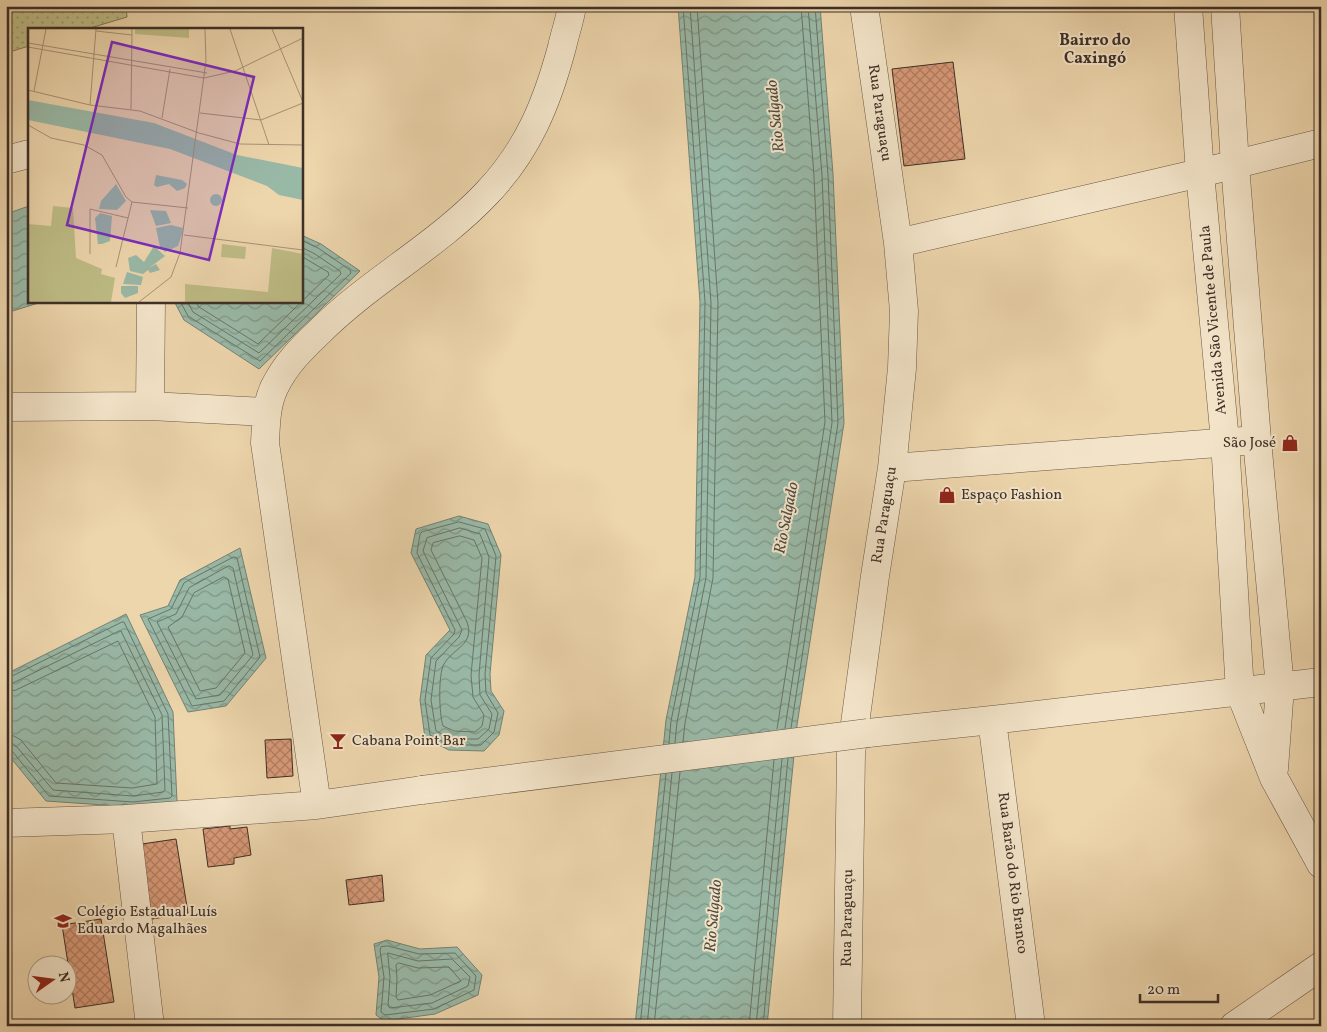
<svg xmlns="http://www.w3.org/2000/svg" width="1327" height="1032" font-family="Vollkorn,serif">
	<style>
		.grass { fill: url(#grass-dots); stroke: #7e7656 }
		.water { fill: url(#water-waves); stroke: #748274 }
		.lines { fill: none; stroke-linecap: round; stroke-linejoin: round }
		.shore { stroke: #6b7467; stroke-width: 1 }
		.building { fill: url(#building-cross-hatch); stroke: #3d2f27 }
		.minor-casing { stroke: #695848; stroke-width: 29 }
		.tertiary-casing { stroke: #695848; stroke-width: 29 }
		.minor { stroke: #f3e4c9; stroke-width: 28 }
		.tertiary { stroke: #f3e4c9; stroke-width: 28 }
		.minor-bridge-casing { stroke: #695848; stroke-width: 29; stroke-linecap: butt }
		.minor-bridge { stroke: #f3e4c9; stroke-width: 28 }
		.labels { text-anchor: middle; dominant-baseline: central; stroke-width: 4; stroke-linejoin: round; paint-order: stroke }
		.street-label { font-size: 15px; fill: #3d2f27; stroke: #f3e4c9 }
		.poi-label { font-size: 15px; fill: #3d2f27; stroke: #f3e4c9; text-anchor: start }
		.neighbourhood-label { font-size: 16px; font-weight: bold; fill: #3d2f27; stroke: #f3e4c9 }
		.water-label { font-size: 16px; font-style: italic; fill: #4f4b41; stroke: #f3e4c9 }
		.inset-road { fill: none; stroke: #a79377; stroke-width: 1 }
		.view { fill: #7b2cbf; fill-opacity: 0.15; stroke: #7b2cbf; stroke-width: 2.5 }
		.inset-edge { fill: none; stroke: #3d2f27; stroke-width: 2.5 }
	</style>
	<defs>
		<pattern id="grass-dots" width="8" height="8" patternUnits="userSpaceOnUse" patternTransform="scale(1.25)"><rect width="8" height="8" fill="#bebc86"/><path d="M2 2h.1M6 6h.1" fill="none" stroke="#9c996e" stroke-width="1.8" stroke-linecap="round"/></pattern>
		<pattern id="water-waves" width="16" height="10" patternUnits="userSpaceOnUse" patternTransform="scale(1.25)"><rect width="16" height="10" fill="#99b9a7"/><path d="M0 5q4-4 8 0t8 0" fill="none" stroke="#7e9788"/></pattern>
		<pattern id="building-cross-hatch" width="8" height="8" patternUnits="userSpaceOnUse" patternTransform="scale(1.25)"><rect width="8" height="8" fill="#d89977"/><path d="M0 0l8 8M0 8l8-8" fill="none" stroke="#b07d62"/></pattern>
	</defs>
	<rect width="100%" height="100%" fill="#edd5ac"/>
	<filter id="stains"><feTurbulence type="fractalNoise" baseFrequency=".004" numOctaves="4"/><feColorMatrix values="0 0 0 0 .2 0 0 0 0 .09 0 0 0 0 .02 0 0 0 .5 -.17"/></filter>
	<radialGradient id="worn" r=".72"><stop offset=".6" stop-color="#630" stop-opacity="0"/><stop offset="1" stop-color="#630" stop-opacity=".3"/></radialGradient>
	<!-- grass -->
	<path class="grass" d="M6,6H126L127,17L87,29H29V46L6,53Z"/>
	<!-- water -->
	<path class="water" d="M678,6H820L833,174L844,423L797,725L767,1026H635L666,720L695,577L700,302Z
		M29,206V301H45L6,313V214Z
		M301,235L321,244L360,271L259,369L184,320L174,301H301Z
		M459,516L488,524L501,555L490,674L491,691L504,711L499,735L484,751L449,750L425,738L420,700L426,655L450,630L411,553L416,529Z
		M240,548L266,658L226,706L188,712L140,615L168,606L180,580Z
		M126,614L173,712L177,802L133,807L46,801L6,752V674Z
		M387,940L420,949L457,947L482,975L478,995L435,1014L384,1021L376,1015L379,977L374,944Z"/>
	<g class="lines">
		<!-- shore -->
		<path class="shore" d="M180,301L188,316L260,361L351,273L350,270L318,248L301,240
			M187,301L193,312L259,353L341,274L340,271L315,254L301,247
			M195,301L199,307L258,344L329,275L328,272L301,256
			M459,522L485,529L496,556L485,674L486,693L498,713L494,732L481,745H450L430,735L425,700L431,658L454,634L455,630L417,553L420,534L422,532Z
			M460,528L480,534L489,557L479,675L480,695L492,714L489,729L478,739H452L436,731L431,700L436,661L459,637L462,630L423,551L427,538Z
			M460,536L474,540L482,558L471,675L473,697L484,715L482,726L475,732L454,731L443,726C439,714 438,674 444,664C453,648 475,645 467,622L431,550L433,543Z
			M234,557L237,558L260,657L224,701L192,706L148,619L171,609L184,583Z
			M229,566L233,568L253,655L220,695L196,699L157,622L176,614L189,588Z
			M224,577L228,579L245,653L216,688L200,691L168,627L182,617L194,593Z
			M6,678L10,677L122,622H124L168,714L172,796L170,798L133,802L49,796L12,751L6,749
			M6,684L13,683L119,631H121L162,715L165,790L163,792L133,796L53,790L17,747L12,743H6
			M6,692L16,690L118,641L155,717L157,784L132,788L56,783L21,740L14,736L6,735
			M785,728L832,423L822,175L808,6
			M791,728L838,423L828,175L815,6
			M777,729L825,422L814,176L801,6
			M683,742L685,723L713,578L718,303L697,6
			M669,743L671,721L700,577L705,302L683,6
			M675,743L677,722L706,578L711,303L690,6
			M388,946L419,954L455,953L476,976L474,990L434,1009L385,1015L381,1012L384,977L380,950L381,947Z
			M388,953L418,961L452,959L470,977L468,986L432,1003L390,1008L388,1006L390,978Z
			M399,963L418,968L449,967L461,981L430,995L398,1000L396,997L397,978L396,965Z
			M640,1026L666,774
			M647,1026L672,773
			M654,1026L680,772
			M749,1026L774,760
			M756,1026L782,759
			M763,1026L788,758"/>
	</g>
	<!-- building -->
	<path class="building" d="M953,62L965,159L904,166L892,69Z
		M291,739L293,776L267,778L265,740Z
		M230,826V829L247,827L251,855L234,858V864L208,867L203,829Z
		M176,839L188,913L146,920L135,845Z
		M382,875L384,901L349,905L346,880Z
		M101,919L114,1002L75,1008L62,925Z"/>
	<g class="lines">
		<!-- minor casing -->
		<g class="minor-casing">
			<path id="minor" d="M6,160L29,154
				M898,243L1200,173L1321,143
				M150,406L151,301
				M6,407L150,406L266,412
				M892,468L1257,440
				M992,720L1031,1026
				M868,733L992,720L1321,682
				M317,805L265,443C266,424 266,405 274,388C285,365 301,349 319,332C370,281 437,246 487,193C528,150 547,103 562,47C565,33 570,20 572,6
				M126,819L150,1026
				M6,823L126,819L317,805L422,790
				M847,1026L851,753L875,576L892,468L902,368L904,311L898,243L864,6
				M1234,1026L1321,966"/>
		</g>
		<!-- tertiary casing -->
		<g class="tertiary-casing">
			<path id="tertiary" d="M1188,6L1200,173L1225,441L1240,692L1274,778L1321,864
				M1225,6L1235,165L1257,440L1280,687L1274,769"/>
		</g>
		<!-- minor -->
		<use href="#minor" class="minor"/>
		<!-- tertiary -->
		<use href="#tertiary" class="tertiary"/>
		<!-- minor-bridge casing -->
		<g class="minor-bridge-casing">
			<path id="minor-bridge" d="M422,790L868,733"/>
		</g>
		<!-- minor-bridge -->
		<use href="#minor-bridge" class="minor-bridge"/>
	</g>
	<!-- icons -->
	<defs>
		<g id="shop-bare" transform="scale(1.35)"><path d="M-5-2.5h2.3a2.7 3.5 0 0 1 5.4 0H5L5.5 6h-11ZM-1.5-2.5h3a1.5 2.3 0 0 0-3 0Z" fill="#8f2418" stroke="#f3e4c9" stroke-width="2.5" paint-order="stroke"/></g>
		<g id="bar-bare" transform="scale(1.35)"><path d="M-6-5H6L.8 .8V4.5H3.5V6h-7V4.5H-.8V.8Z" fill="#8f2418" stroke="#f3e4c9" stroke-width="2.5" paint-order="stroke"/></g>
		<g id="school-bare" transform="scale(1.35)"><path d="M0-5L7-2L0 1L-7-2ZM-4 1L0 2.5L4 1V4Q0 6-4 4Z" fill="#8f2418" stroke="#f3e4c9" stroke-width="2.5" paint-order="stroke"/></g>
	</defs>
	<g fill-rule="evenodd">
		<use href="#shop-bare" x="1290" y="443"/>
		<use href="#shop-bare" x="947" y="495"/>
		<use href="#bar-bare" x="338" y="741"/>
		<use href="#school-bare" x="63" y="921"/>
	</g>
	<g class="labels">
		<!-- street labels -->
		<g class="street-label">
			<text transform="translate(879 113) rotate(82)">Rua Paraguaçu</text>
			<text transform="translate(1214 320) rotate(-95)">Avenida São Vicente de Paula</text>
			<text transform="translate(885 515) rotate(-81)">Rua Paraguaçu</text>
			<text transform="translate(1012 873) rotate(83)">Rua Barão do Rio Branco</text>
			<text transform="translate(848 918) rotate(-89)">Rua Paraguaçu</text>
		</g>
		<!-- poi labels -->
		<g class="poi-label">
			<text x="1276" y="443" text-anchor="end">São José</text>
			<text x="961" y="495">Espaço Fashion</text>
			<text x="352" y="741">Cabana Point Bar</text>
			<text x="77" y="912">Colégio Estadual Luís<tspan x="77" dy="17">Eduardo Magalhães</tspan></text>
		</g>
		<!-- neighbourhood labels -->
		<g class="neighbourhood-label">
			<text x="1095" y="41">Bairro do<tspan x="1095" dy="18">Caxingó</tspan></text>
		</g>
		<!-- water labels -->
		<g class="water-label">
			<text transform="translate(776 116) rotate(-96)">Rio Salgado</text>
			<text transform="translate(787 518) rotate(-79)">Rio Salgado</text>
			<text transform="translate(714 916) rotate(-85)">Rio Salgado</text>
		</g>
	</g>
	<!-- overview -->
	<g transform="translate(28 28)">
		<rect width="275" height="275" fill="#edd5ac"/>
		<path d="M107,1H161V10L107,6ZM25,178L45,180L48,230L74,241L73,246L87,250L83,274H0V196L23,198ZM244,220L275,226V274H157V256L240,264Z" fill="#bebc86"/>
		<path d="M194,216L218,219L217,231L193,229Z" fill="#bebc86"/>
		<path d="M0,72L126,95L209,127L275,140V172L251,167L239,158L142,121L0,92ZM128,147L154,152L159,156L157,160L149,163L141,156L129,159L126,157ZM88,156L98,173L89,182L71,181L73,173ZM182 172a6 6 0 1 1 12 0a6 6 0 1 1-12 0ZM122,182L138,183L143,195L128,198ZM72,185L84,188L82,213L74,216H70L67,190ZM143,197L155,200L154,206L150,218L137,224L132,219L128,200ZM126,218L137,228L121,240L128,236L132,242L122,245L120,242L115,246L102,243L100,230L108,227L116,234ZM99,244L115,249L113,257L95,256ZM93,258H110V265L97,270L93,265Z" fill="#99b9a7"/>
		<path class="inset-road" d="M202,1L241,117M244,1L275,74M68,3L104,7M0,15L179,45M0,19L176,50L207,43L275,10M0,62L62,77L112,83L171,105L212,116L275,117M6,63L18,1M62,77L68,1M103,81L104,1M172,85L233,92L275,75M134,90L142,41M0,97L23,110L56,117L74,127L98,169L104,174L160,180M156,207L275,222M62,226V181L100,190M88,239L104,174M111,274L143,249L152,225L178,33L177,1"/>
		<path class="view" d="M84,14L226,49L181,232L39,197Z"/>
		<rect width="275" height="275" class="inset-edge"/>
	</g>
	<!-- margin -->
	<rect width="1327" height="1032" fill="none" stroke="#edd5ac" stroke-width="25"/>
	<rect x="8" y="8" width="1312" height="1017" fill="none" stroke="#3d2f27" stroke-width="2.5"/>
	<rect x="12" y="12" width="1302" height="1007" fill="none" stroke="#3d2f27"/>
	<!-- north arrow -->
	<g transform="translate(52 980) rotate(76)"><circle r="24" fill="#f3e4c9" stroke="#aa9c88"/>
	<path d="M0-4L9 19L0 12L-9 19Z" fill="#8f2418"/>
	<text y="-8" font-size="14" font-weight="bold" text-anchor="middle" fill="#3d2f27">N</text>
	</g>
	<!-- scale -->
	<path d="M1140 994v8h78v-8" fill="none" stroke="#3d2f27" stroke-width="2.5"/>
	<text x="1147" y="994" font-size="15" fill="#3d2f27" stroke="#f3e4c9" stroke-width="4" paint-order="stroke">20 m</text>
	<rect width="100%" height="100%" filter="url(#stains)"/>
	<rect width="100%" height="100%" fill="url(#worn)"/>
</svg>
